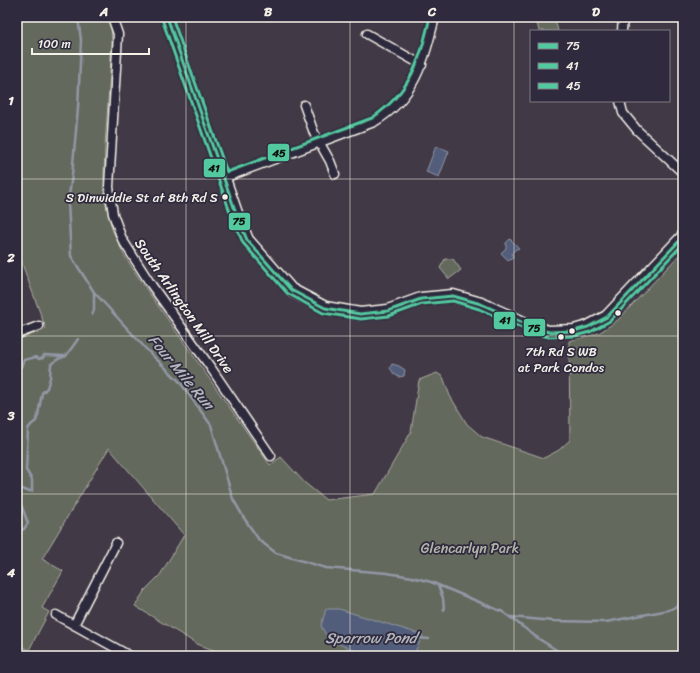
<svg xmlns="http://www.w3.org/2000/svg" width="700" height="673" font-family="Sriracha,sans-serif">
	<style>
		.green { fill: #64695b; stroke: #acada2 }
		.water { fill: #515d7a; stroke: #9298a6 }
		.lines { fill: none; stroke-linecap: round; stroke-linejoin: round }
		.stream { stroke: #9298a6; stroke-width: 2.5 }
		.street-casing { stroke: #f4f1e8; stroke-width: 11 }
		.secondary-casing { stroke: #f4f1e8; stroke-width: 15 }
		.street { stroke: #2f2a3d; stroke-width: 8 }
		.secondary { stroke: #2f2a3d; stroke-width: 12 }
		.bus-1-casing { stroke: #2f2a3d; stroke-width: 6 }
		.bus-2-casing { stroke: #2f2a3d; stroke-width: 6 }
		.bus-3-casing { stroke: #2f2a3d; stroke-width: 6 }
		.bus-1 { stroke: #53c99f; stroke-width: 3 }
		.bus-2 { stroke: #53c99f; stroke-width: 3 }
		.bus-3 { stroke: #53c99f; stroke-width: 3 }
		.grid { fill: none; stroke: #f4f1e8; stroke-width: 1; stroke-opacity: 0.55 }
		.bus-dot { fill: #f4f1e8; stroke: #2f2a3d; stroke-width: 1.5 }
		.labels { text-anchor: middle; dominant-baseline: central; stroke-width: 3.5; stroke-linejoin: round; paint-order: stroke }
		.bus-label { font-size: 13px; fill: #f4f1e8; stroke: #2f2a3d; text-anchor: end }
		.street-label { font-size: 14px; fill: #f4f1e8; stroke: #2f2a3d }
		.park-label { font-size: 14px; fill: #b3b4a9; stroke: #2f2a3d }
		.water-label { font-size: 15px; font-style: italic; fill: #b3b6bc; stroke: #2f2a3d }
		.line-badge { stroke: #2f2a3d; stroke-width: 1.5 }
		.pale-badge-label { font-size: 11px; text-anchor: middle; font-weight: bold; fill: #111 }
		.neatline { fill: none; stroke: #f4f1e8; stroke-width: 1.5 }
		.grid-label { font-size: 13px; text-anchor: middle; font-weight: bold; fill: #f4f1e8 }
	</style>
	<rect width="100%" height="100%" fill="#423947"/>
	<filter id="ink" filterUnits="userSpaceOnUse"><feTurbulence type="fractalNoise" baseFrequency=".025" numOctaves="2"/><feDisplacementMap in="SourceGraphic" scale="8" xChannelSelector="R" yChannelSelector="G"/><feConvolveMatrix kernelMatrix="1 2 1 2 8 2 1 2 1" color-interpolation-filters="sRGB"/></filter>
	<g filter="url(#ink)">
		<!-- green -->
		<path class="green" d="M17,17H109L111,24L112,44L105,145L104,176L105,199L112,229L124,255L142,283L270,465L281,457L305,483L326,500L375,494L411,432L419,380L437,373L443,377L450,396L467,424L482,437L544,458L559,450L570,440L569,341L599,333L618,320L683,251V656H230L197,644L135,606L145,590L160,575L184,535L109,448L42,559L63,571L42,608L49,612L29,650L17,644V340L46,329L17,250Z
			M555,19L558,31H539L537,23Z
			M445,259H453L461,270L449,279L440,268Z"/>
		<!-- water -->
		<path class="water" d="M436,146L449,151L439,177L426,172Z
			M510,239L519,248L517,249H516L512,253L513,257L508,260L501,253L506,248V243Z
			M392,364L399,366L405,370L404,376L399,377L394,374L390,368Z
			M326,609H339L423,635L413,656H368L329,640L321,626Z"/>
		<g class="lines">
			<!-- stream -->
			<path class="stream" d="M76,17L78,18L81,40L78,108L72,175L68,202L71,256L94,292L147,350L179,381L211,425L233,499L244,518L259,540L276,553L326,568L387,573L412,577L431,582L503,612L539,639L566,656
				M92,315L94,310V292
				M17,367H21L24,360L36,357L39,359L43,358L44,355L64,356
				M17,491L18,487L27,491H32V480L26,470L28,429L31,425L36,421L38,415L42,393L47,388L50,378L51,364L58,359L66,356L78,339
				M17,494L28,523L24,529L17,533
				M438,585L443,598L444,610
				M511,617L553,621L606,622L669,610L683,603
				M419,638L429,639"/>
			<!-- street casing -->
			<g class="street-casing">
				<path id="street" d="M112,17L118,34L109,187L113,214L122,239L150,283L211,368L271,456
					M622,31L623,17
					M367,34L422,65
					M620,101L623,113L637,130L683,173
					M304,105L314,133L330,161L335,174
					M224,178L374,122C415,98 424,61 435,17
					M17,334L39,326
					M56,615L130,656
					M74,625L116,543"/>
			</g>
			<!-- secondary casing -->
			<g class="secondary-casing">
				<path id="secondary" d="M167,17L236,213L247,240L291,290L325,308L360,314L388,311L421,299L453,296L481,304L537,329L549,332L574,331L588,327L607,317L683,237"/>
			</g>
			<!-- street -->
			<use href="#street" class="street"/>
			<!-- secondary -->
			<use href="#secondary" class="secondary"/>
			<!-- bus-1 casing -->
			<g class="bus-1-casing">
				<path id="bus-1" d="M167,17L236,213L247,240L291,290L325,308L360,314L388,311L421,299L453,296L481,304L537,329L549,332L574,331L588,327L607,317L683,237"/>
			</g>
			<!-- bus-2 casing -->
			<g class="bus-2-casing">
				<path id="bus-2" d="M162,19L231,215L243,243L287,293L323,313L361,319L389,316L422,304L453,301L479,309L535,334L549,337L575,336L590,332L610,321L683,244"/>
			</g>
			<!-- bus-3 casing -->
			<g class="bus-3-casing">
				<path id="bus-3" d="M172,17L227,172L372,118C412,90 419,62 430,17"/>
			</g>
			<!-- bus-1 -->
			<use href="#bus-1" class="bus-1"/>
			<!-- bus-2 -->
			<use href="#bus-2" class="bus-2"/>
			<!-- bus-3 -->
			<use href="#bus-3" class="bus-3"/>
		</g>
	</g>
	<!-- grid -->
	<path class="grid" d="M186,17V656M350,17V656M514,17V656M17,179H683M17,336H683M17,494H683"/>
	<!-- markers -->
	<g class="bus-dot">
		<circle cx="225" cy="197" r="3.5"/>
		<circle cx="618" cy="313" r="3.5"/>
		<circle cx="572" cy="331" r="3.5"/>
		<circle cx="561" cy="337" r="3.5"/>
	</g>
	<g class="labels">
		<!-- bus labels -->
		<g class="bus-label">
			<text x="218" y="197">S Dinwiddie St at 8th Rd S</text>
			<text x="561" y="351" text-anchor="middle">7th Rd S WB<tspan x="561" dy="16">at Park Condos</tspan></text>
		</g>
		<!-- street labels -->
		<g class="street-label">
			<text transform="translate(184 306) rotate(55)">South Arlington Mill Drive</text>
		</g>
		<!-- park labels -->
		<g class="park-label">
			<text x="470" y="548">Glencarlyn Park</text>
		</g>
		<!-- water labels -->
		<g class="water-label">
			<text transform="translate(181 372) rotate(50)">Four Mile Run</text>
			<text x="371" y="638">Sparrow Pond</text>
		</g>
	</g>
	<g class="line-badge">
		<rect x="267" y="143" width="23" height="19" rx="4" fill="#53c99f"/>
		<rect x="203" y="158" width="23" height="20" rx="4" fill="#53c99f"/>
		<rect x="228" y="212" width="23" height="19" rx="4" fill="#53c99f"/>
		<rect x="493" y="311" width="23" height="19" rx="4" fill="#53c99f"/>
		<rect x="523" y="318" width="23" height="19" rx="4" fill="#53c99f"/>
	</g>
	<g class="pale-badge-label">
		<text x="279" y="157">45</text>
		<text x="214" y="172">41</text>
		<text x="239" y="225">75</text>
		<text x="505" y="324">41</text>
		<text x="534" y="332">75</text>
	</g>
	<!-- margin -->
	<rect width="700" height="673" fill="none" stroke="#2f2a3d" stroke-width="44"/>
	<!-- legend -->
	<rect x="530" y="30" width="140" height="72" fill="#2f2a3d" stroke="#7e7a81"/>
	<rect x="538" y="43" width="20" height="6" fill="#53c99f" stroke="#7e7a81"/>
	<text x="566" y="50" font-size="12" fill="#f4f1e8">75</text>
	<rect x="538" y="63" width="20" height="6" fill="#53c99f" stroke="#7e7a81"/>
	<text x="566" y="70" font-size="12" fill="#f4f1e8">41</text>
	<rect x="538" y="83" width="20" height="6" fill="#53c99f" stroke="#7e7a81"/>
	<text x="566" y="90" font-size="12" fill="#f4f1e8">45</text>
	<!-- scale -->
	<path d="M32 48v6h117v-6" fill="none" stroke="#f4f1e8" stroke-width="2"/>
	<text x="38" y="48" font-size="12" fill="#f4f1e8" stroke="#2f2a3d" stroke-width="3" paint-order="stroke">100 m</text>
	<rect x="22" y="22" width="656" height="629" class="neatline"/>
	<g class="grid-label">
		<text x="104" y="16">A</text>
		<text x="268" y="16">B</text>
		<text x="432" y="16">C</text>
		<text x="596" y="16">D</text>
		<text x="11" y="105">1</text>
		<text x="11" y="262">2</text>
		<text x="11" y="420">3</text>
		<text x="11" y="577">4</text>
	</g>
</svg>
